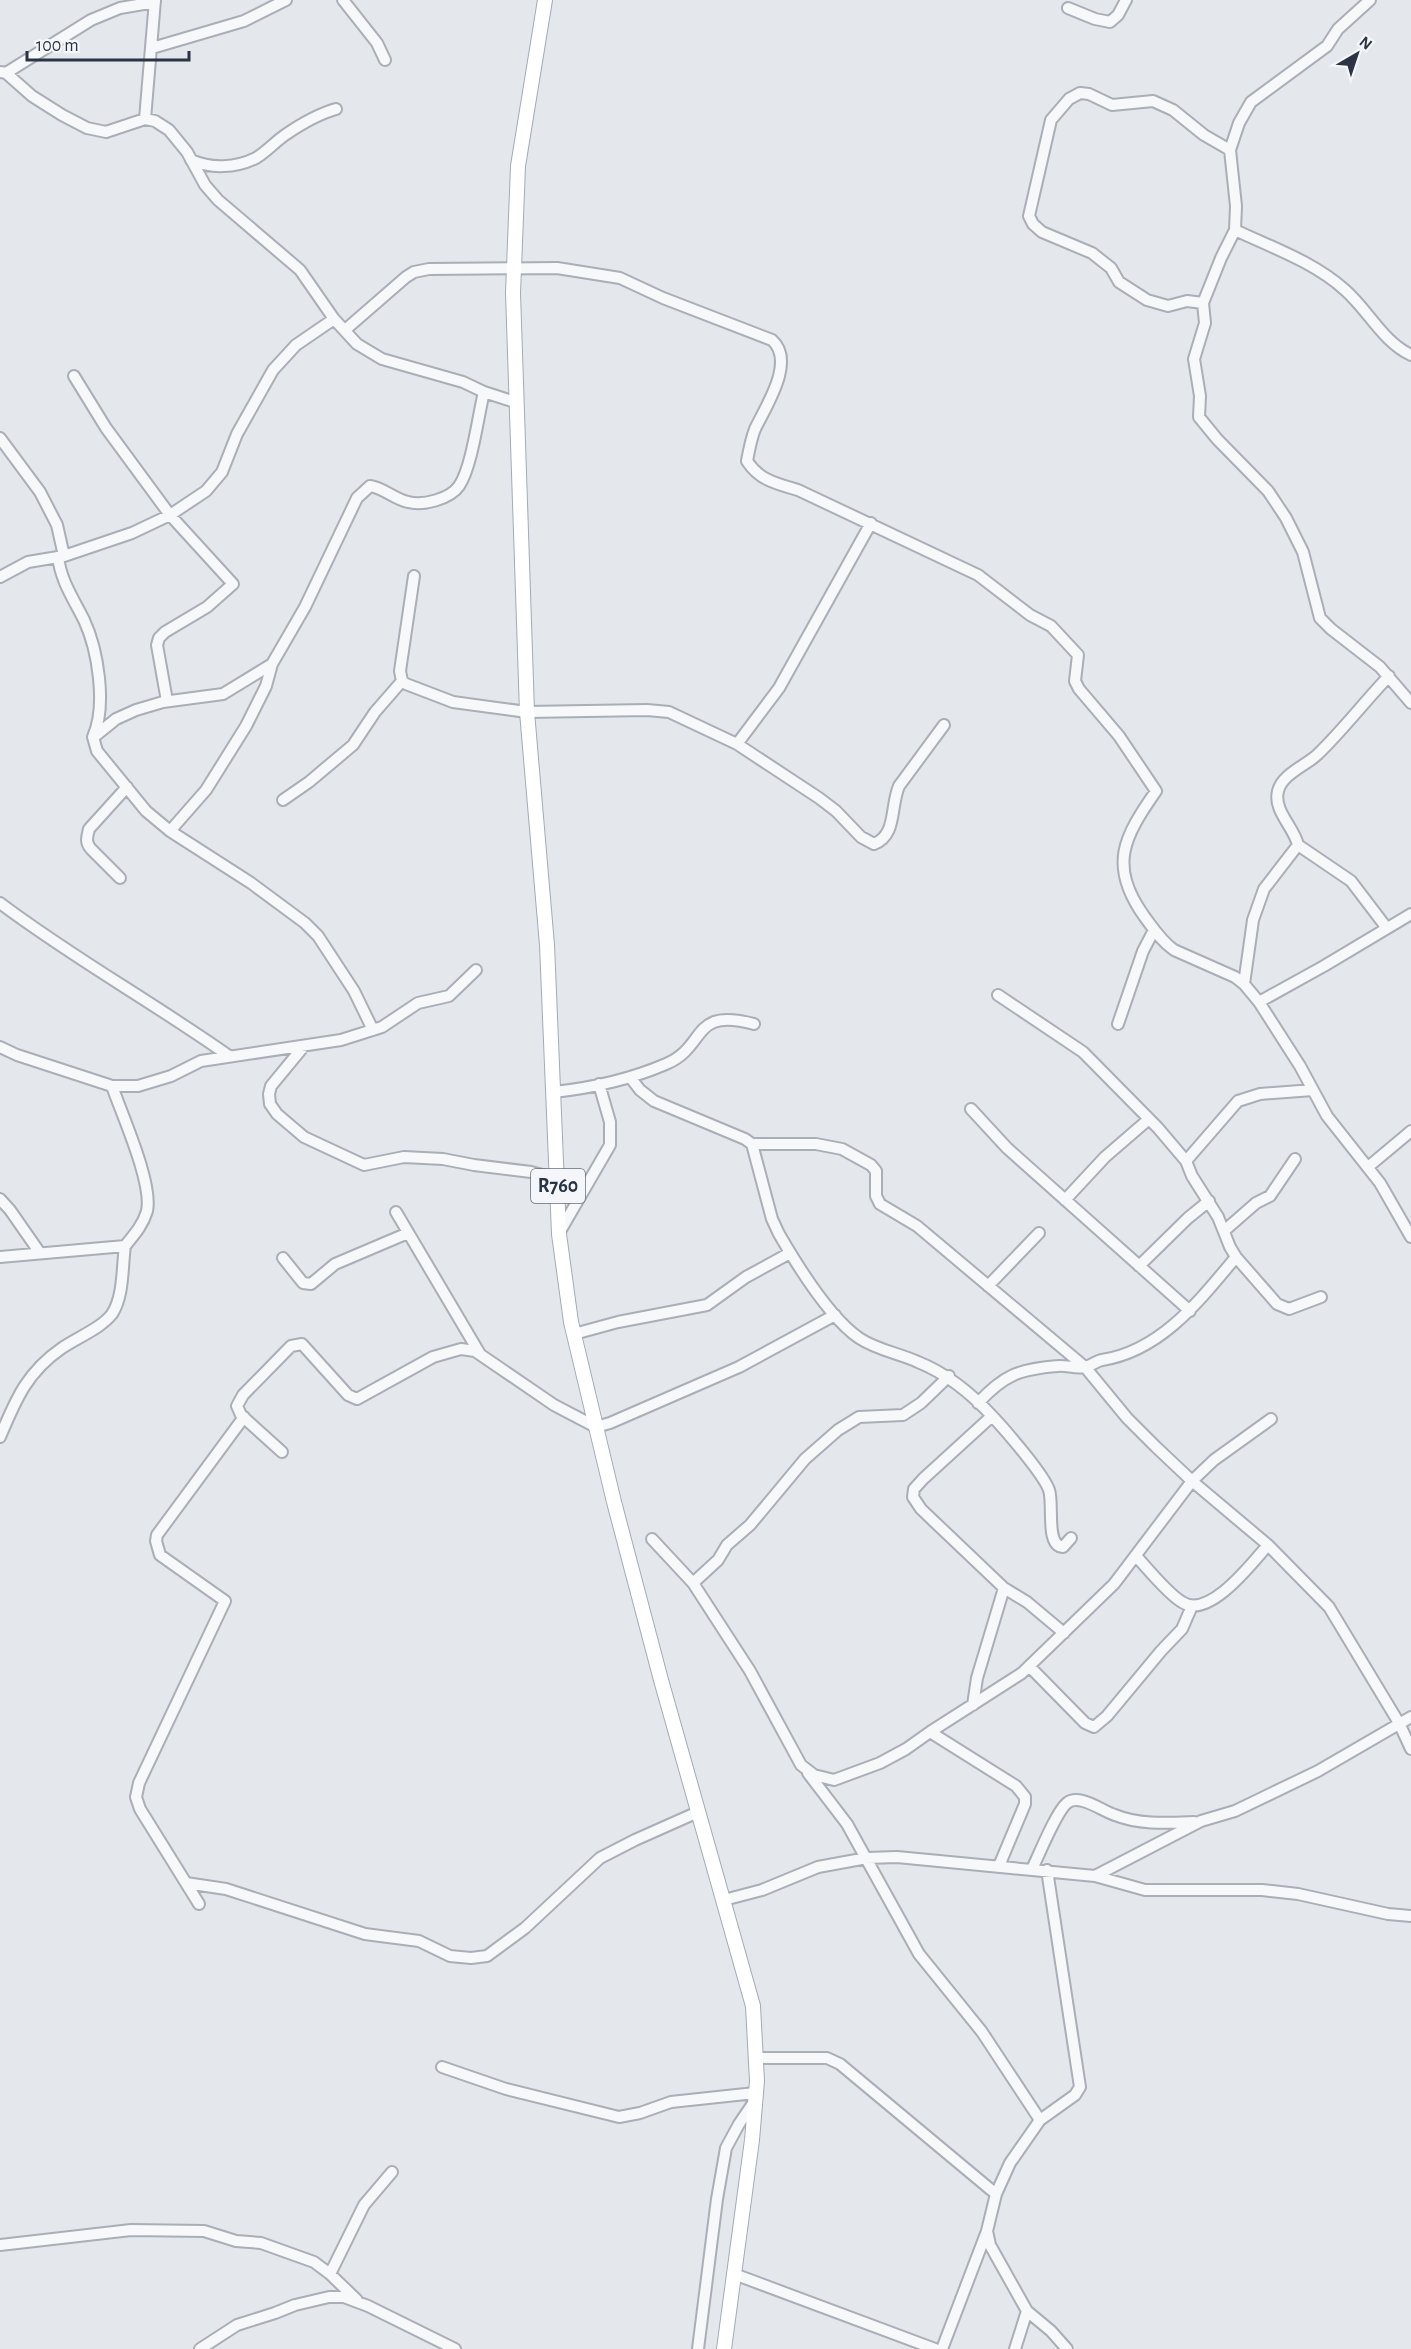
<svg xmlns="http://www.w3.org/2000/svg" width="1411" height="2349" font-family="'Alegreya Sans',sans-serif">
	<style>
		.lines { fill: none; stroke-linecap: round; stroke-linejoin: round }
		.minor-casing { stroke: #a9aeb7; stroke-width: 14 }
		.major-casing { stroke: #a3abb8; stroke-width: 16 }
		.minor { stroke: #f7f8fa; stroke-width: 10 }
		.major { stroke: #fff; stroke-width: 14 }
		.labels { text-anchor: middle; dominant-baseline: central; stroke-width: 4.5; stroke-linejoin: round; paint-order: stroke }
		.shield { fill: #f4f6f9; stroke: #676e7b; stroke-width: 1.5 }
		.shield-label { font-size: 20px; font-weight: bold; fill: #2b3445 }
	</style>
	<rect width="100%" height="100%" fill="#e4e7ec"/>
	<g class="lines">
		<!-- minor casing -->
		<g class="minor-casing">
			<path id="minor" d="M343,0L377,43L385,60
				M1370,0L1338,29L1327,46L1251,102L1239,123L1230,150L1236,206L1235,230L1221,258L1203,303L1205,323L1194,359L1200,396L1199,417L1217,439L1268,491L1286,518L1303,552L1320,618L1331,629L1380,667L1411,703
				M1068,8L1095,19L1110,22L1118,15L1126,0
				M152,48L244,21L286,0
				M0,72L6,73L32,96L62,115L87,128L106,132L145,119L155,121L169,130L187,152L205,185L218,200L300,270L334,319L357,344L382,359L463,382L484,392L515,402
				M6,73L91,20L120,8L155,2
				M145,119L155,0
				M191,160C211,169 236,168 256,158C266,152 275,142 285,135C301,124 318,114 336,109
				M1235,230C1273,248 1314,262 1345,290C1368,310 1383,342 1411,355
				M1203,303L1187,301L1168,306L1147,300L1119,282L1111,268L1092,253L1042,232L1033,224L1029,216L1051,120L1069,99L1080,93L1089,94L1112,105L1153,101L1173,110L1204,135L1230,150
				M345,330L406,277L414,272L429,269L557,268L620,278L663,298L772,340C796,361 766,406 755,429C751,439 749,450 747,461C759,480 777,484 798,490L978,575L1030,615L1051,626L1078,655L1075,681L1079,689L1119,736L1156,791C1124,837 1108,865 1144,916C1153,928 1161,941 1174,950L1235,977L1244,984
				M74,376L106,428L170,515L233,584L207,607L165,632L159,638L157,645L167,701
				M0,438L40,492L57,525L64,556
				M58,557C61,581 73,598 84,620C98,650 107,706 93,737L97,751L146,811L170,831L251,883L305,923L318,936L354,991L373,1030
				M414,576L400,671L402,681L406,684L453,702L527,712L647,710L669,712L737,744L819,798L836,811L861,837L874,844C897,835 890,807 899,786L944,725
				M0,577L28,562L64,556L132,533L170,515L206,491L222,472L237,434L273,370L296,345L334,319
				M1389,676C1365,701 1343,730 1318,754C1307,765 1282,774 1278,791C1273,811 1294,827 1298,845L1264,889L1253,920L1244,984L1259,1002L1300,1066L1327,1116L1380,1183L1411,1237
				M95,736L116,719L136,710L163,702L223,694L272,664
				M737,744L779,688L871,523
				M283,800L309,782L353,745L375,712L402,681
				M170,831L206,790L246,726L266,686L272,664L305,607L357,498L370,486C384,488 394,499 408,502C423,506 450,499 459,486C472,467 478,416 484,392
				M1298,845L1351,881L1386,927
				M120,878L91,849C85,842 87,837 89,829L127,787
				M0,903C73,958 154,1003 229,1056
				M998,995L1083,1052L1158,1128L1186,1161
				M1259,1002L1324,966L1411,914
				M1118,1024L1143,951L1154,930
				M304,1046L271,1086L269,1094L270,1104L277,1114L304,1137L364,1165L404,1157L443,1159L474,1165L531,1172L558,1179
				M0,1047L17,1055L112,1086H138L171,1076L201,1061L341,1040L382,1027L418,1003L449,996L476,970
				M630,1077L640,1090L654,1101L745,1139L752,1144L772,1219L779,1234C797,1265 830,1318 859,1338C877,1350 898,1353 918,1362C948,1374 972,1394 994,1418C1007,1432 1044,1475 1049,1490C1054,1504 1045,1546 1063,1547L1071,1538
				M1313,1090L1260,1094L1238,1101L1186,1161L1192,1176L1218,1217L1230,1247L1236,1257L1277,1304L1289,1309L1321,1297
				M554,1092C591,1088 631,1079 666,1064C708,1046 690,1007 754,1024
				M971,1109L1007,1148L1190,1311
				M752,1144H816L842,1149L871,1165L876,1171V1196L880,1204L917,1226L1085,1367L1127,1418L1156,1447L1192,1481L1268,1545L1329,1607L1399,1723L1411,1749
				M1368,1167L1411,1131
				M0,1199L10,1210L40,1253
				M1065,1200L1105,1157L1149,1119
				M396,1212L480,1354
				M1224,1231L1256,1203L1270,1196L1295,1159
				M559,1233L610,1145V1122L599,1084
				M0,1257L125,1246C134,1235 143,1225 147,1211C153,1183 122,1115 112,1086
				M283,1258L303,1283L311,1284L335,1264L408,1233
				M1139,1266L1188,1218L1209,1201
				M988,1286L1039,1233
				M574,1334L618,1322L707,1305L746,1277L790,1253
				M978,1403C1004,1375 1019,1369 1058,1366C1066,1365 1076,1369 1085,1367C1091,1366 1096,1361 1102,1360C1161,1351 1200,1300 1236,1257
				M992,1416L923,1479L914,1489L913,1497L921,1509L1004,1588L1027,1602L1064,1633
				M0,1437C16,1399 27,1372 62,1348C78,1337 100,1329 112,1314C124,1296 122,1266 125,1246
				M282,1452L241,1415L237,1406L243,1395L291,1346L302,1344L348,1395L357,1399L433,1357L461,1349L475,1351L554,1405L596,1427L610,1423L739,1367L835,1315
				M652,1539L693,1583L750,1671L801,1765L814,1775L834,1780L880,1763L906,1749L930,1732L1022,1673L1114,1584L1192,1481L1214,1460L1271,1419
				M1136,1556C1147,1568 1169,1595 1182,1602C1209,1620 1252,1563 1268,1545
				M693,1583L718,1560L727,1545L750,1525L805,1459L838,1430L859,1417L903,1415L921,1403L949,1376
				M1029,1666L1085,1723L1094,1727L1107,1716L1161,1651L1182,1629L1192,1606
				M973,1705L977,1678L1004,1588
				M930,1732L1016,1786L1025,1797V1804L999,1866
				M808,1773L847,1824L919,1954L982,2032L1040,2120
				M1032,1869C1039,1855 1056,1812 1067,1803C1079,1793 1102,1811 1115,1815C1139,1825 1168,1823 1194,1822
				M1047,1870L1080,2087L1075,2095L1040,2120L1010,2163L996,2194L987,2231L990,2245L1027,2311L1051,2331L1067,2349
				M1095,1876L1201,1821L1235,1811L1318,1771L1411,1717
				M186,1883L226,1889L365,1934L419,1941L450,1956L471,1958L487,1956L525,1928L600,1858L635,1840L698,1812
				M724,1900L762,1890L818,1867L867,1858L897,1857L1095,1876L1145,1890H1262L1298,1894L1388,1914L1411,1916
				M199,1904L140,1809L136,1797L139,1783L225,1601L160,1555L156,1541L157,1535L244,1417
				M756,2058H827L840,2064L996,2194
				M442,2067L506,2089L619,2117L640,2113L671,2102L755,2093
				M0,2245L131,2230L204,2231L236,2241L261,2243L314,2262L330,2274L357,2300
				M330,2274L364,2205L392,2172
				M734,2274L935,2349
				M200,2349L237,2325L275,2313L295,2305L329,2297H344L368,2306L455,2349
				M698,2349L717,2199L726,2148L739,2124L754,2102
				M942,2349L987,2231
				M1015,2349L1027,2311"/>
		</g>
		<!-- major casing -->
		<g class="major-casing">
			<path id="major" d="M545,0L518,166L513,293L527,712L547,945L559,1234L571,1322L614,1502L661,1680L753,2006L757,2081L752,2140L724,2349"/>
		</g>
		<!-- minor -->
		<use href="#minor" class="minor"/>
		<!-- major -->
		<use href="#major" class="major"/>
	</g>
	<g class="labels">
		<!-- shield labels -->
		<rect class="shield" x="531" y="1169" width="54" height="34" rx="4.5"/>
		<g class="shield-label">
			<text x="558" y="1186">R760</text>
		</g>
	</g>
	<!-- north arrow -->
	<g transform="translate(1357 54) rotate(39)" stroke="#f4f6f9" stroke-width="4.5" paint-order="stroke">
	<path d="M0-4.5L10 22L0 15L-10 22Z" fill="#2b3445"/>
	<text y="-9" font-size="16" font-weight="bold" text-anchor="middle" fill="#2b3445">N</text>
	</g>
	<!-- scale -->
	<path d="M27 51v9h162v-9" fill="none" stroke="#2b3445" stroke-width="3"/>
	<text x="36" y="51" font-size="18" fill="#2b3445" stroke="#f4f6f9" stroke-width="4.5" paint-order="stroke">100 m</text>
</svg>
